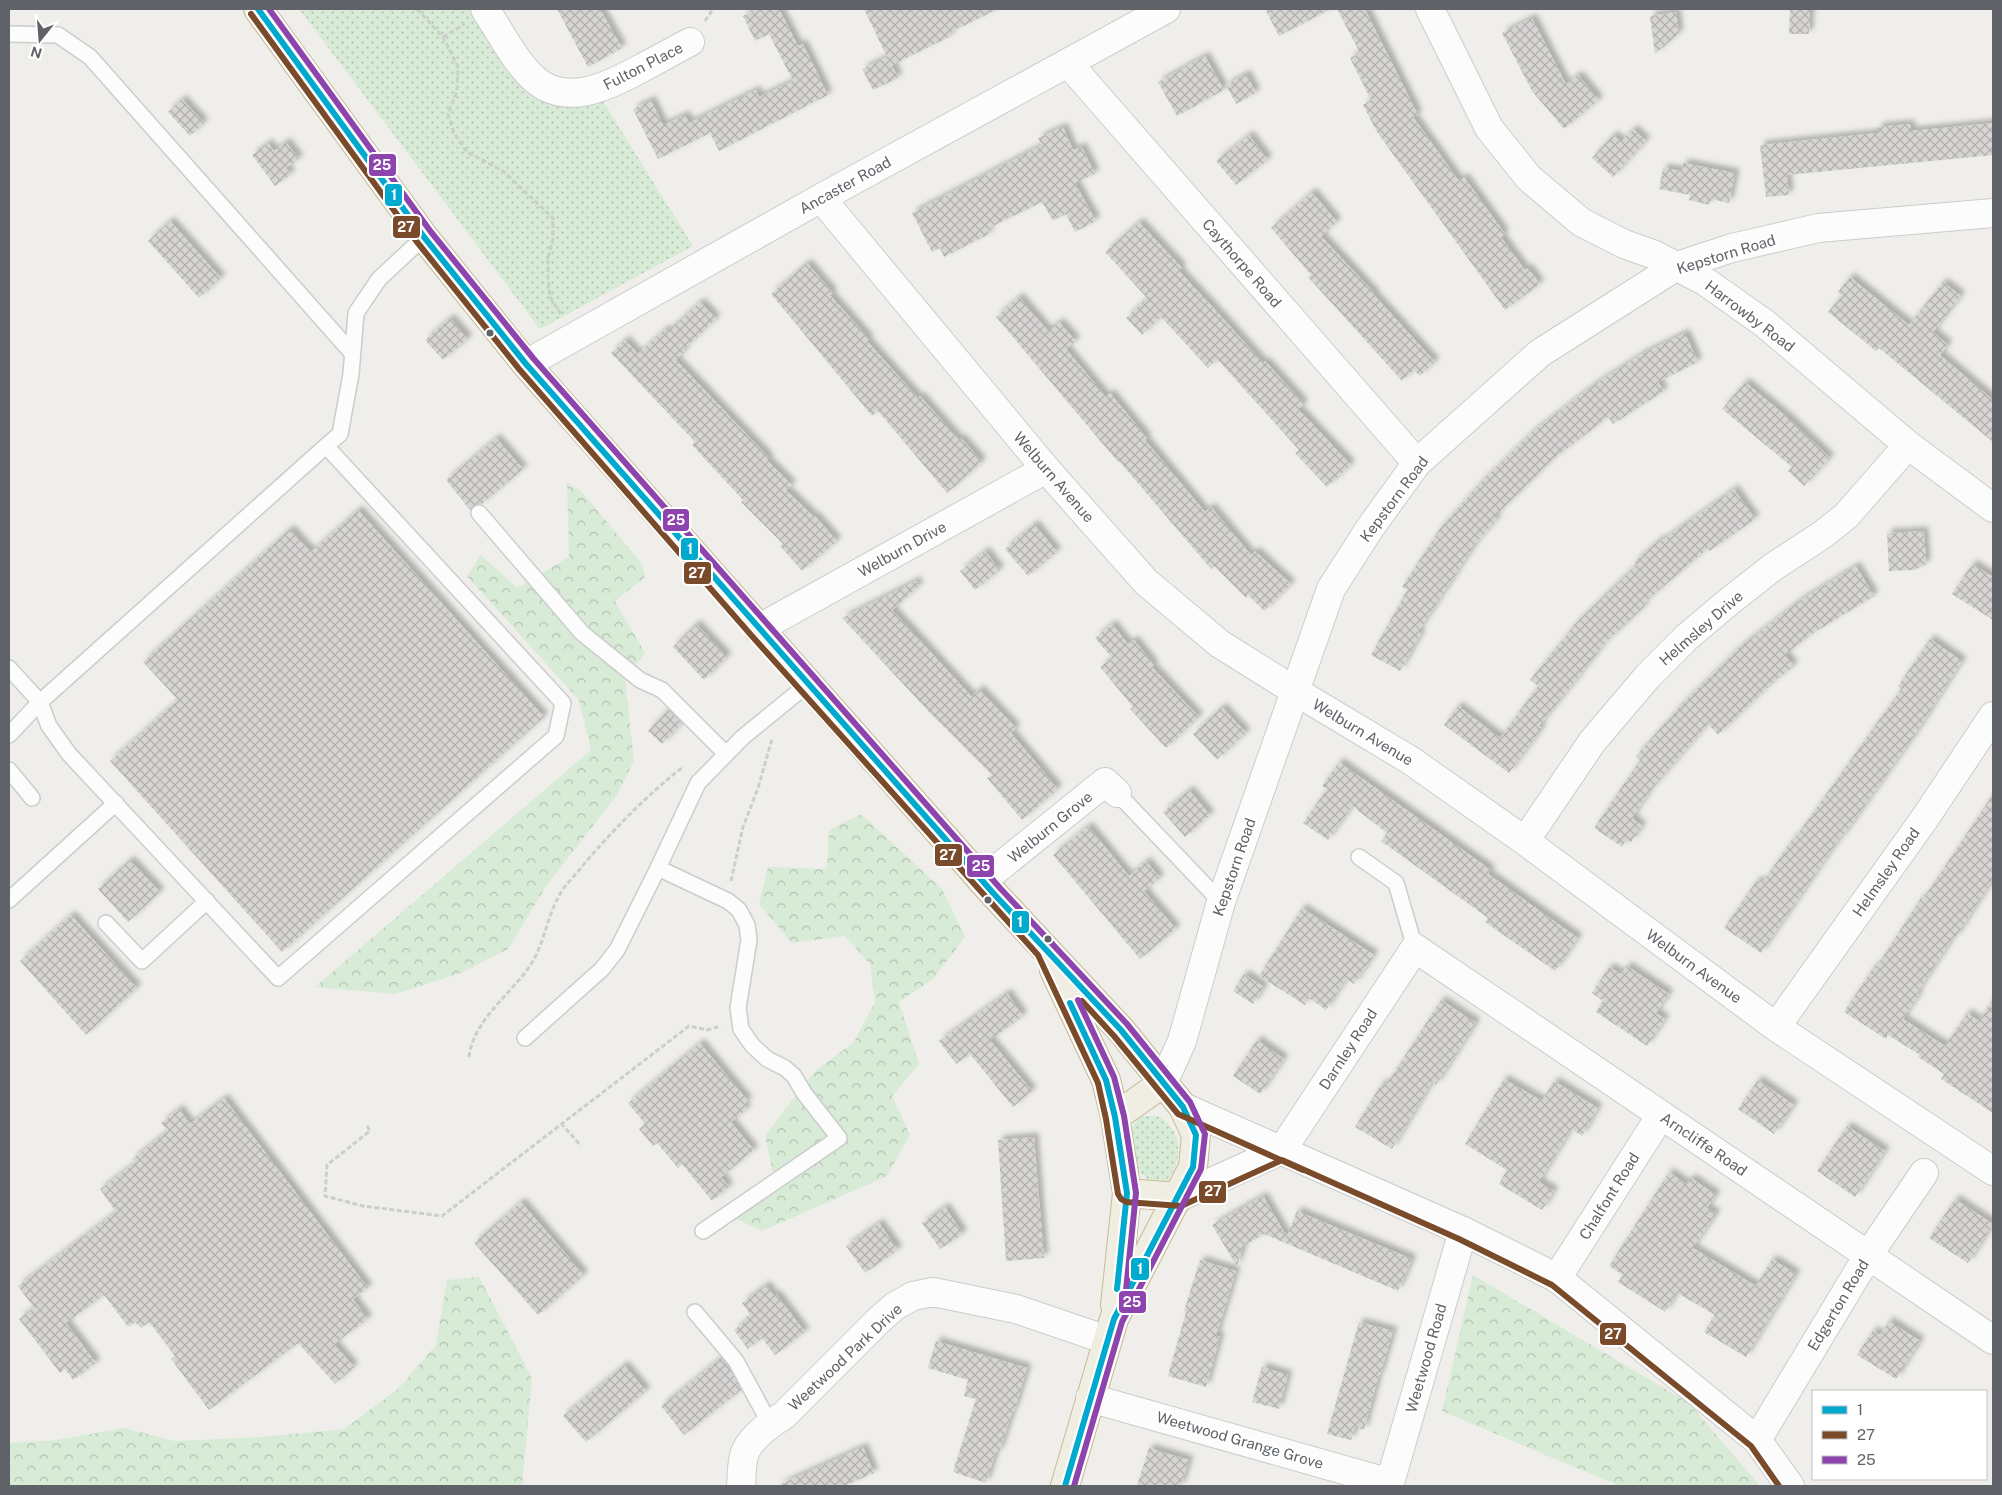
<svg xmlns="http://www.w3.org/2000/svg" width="2002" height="1495" font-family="'Public Sans',sans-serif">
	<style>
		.grass { fill: url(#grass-dots) }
		.forest { fill: url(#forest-crowns) }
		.building { fill: url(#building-cross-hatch); filter: url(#shadow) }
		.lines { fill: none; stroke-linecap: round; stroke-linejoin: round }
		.lane-casing { stroke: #cbcccc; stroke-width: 18 }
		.street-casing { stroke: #cbcccc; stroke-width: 30 }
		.secondary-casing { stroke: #cacacb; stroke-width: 30 }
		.highway-casing { stroke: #c8b996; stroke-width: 30 }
		.path { stroke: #cacfcc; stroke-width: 3; stroke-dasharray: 5 2.5; stroke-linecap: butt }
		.lane { stroke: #fdfcfc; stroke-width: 15 }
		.street { stroke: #fdfcfc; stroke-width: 28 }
		.secondary { stroke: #fdfcfc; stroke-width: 28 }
		.highway { stroke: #f0ede3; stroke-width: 28 }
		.bus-1-casing { stroke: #fff; stroke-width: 10 }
		.bus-2-casing { stroke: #fff; stroke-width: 10 }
		.bus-3-casing { stroke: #fff; stroke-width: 10 }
		.bus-1 { stroke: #00a9ce; stroke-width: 6 }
		.bus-2 { stroke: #7a4b2a; stroke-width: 6 }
		.bus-3 { stroke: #8e44ad; stroke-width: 6 }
		.bus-dot { fill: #5f6368; stroke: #fff; stroke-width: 2 }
		.labels { text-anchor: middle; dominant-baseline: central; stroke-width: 5; stroke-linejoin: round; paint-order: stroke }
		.street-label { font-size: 15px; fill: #5f6368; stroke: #fff }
		.line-badge { stroke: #fff; stroke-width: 2 }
		.badge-label { font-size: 14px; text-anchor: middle; font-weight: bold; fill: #fff }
	</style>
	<defs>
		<pattern id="grass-dots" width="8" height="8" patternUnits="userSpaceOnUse" patternTransform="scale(1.25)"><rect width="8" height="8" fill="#d8ebd6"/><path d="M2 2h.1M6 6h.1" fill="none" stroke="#b2c2b1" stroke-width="1.8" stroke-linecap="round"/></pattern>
		<pattern id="forest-crowns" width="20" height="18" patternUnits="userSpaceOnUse" patternTransform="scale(1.25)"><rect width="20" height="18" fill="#d8ebd6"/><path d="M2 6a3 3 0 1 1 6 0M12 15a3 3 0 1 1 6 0" fill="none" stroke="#b2c2b1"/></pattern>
		<pattern id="building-cross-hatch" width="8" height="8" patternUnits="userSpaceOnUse" patternTransform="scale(1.25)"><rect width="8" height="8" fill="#d6d5d3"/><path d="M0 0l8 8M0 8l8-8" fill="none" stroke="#b1b0af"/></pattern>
		<filter id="shadow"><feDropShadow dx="4.5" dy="-4.5" stdDeviation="2.5" flood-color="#0004"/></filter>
	</defs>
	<rect width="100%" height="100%" fill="#efeeea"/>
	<!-- grass -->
	<path class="grass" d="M299,9H469C491,44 513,97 559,104C569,106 590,100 601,98L693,246L540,329Z
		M1140,1116H1158C1162,1119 1167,1122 1170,1126C1184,1142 1179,1169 1165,1182L1149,1180L1137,1170L1129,1151L1130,1130Z"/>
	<!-- forest -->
	<path class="forest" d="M567,482L582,492L642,564L645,577L615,601L645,653L625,680L634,760L617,795L547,885L508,949L461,973L395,994L315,987L591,750L579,700L467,576L481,555L517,588L569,557Z
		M861,814L942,889L965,937L933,979L899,1002L919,1064L892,1096L910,1135L887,1176L762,1231L735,1218L773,1173L765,1136L814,1072L854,1042L875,1002L870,964L845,936L792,943L759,904L768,867L827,869L829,830Z
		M1473,1275L1689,1403L1760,1486H1619L1442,1411Z
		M479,1277L532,1378L522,1486H9V1443L57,1440L124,1428L175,1441L262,1437L344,1429L398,1389L436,1345L447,1280Z"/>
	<!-- building -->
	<path class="building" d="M557,9H600L622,48L588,67Z
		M757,9H779L798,46L803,44L828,95L719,151L710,133L658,159L633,109L651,100L663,125L685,115L689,123L756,90L759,97L793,81L769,34L755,41L743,16Z
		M864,9H998L949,33L951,36L892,65L898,78L873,90L862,69L887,57Z
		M1265,9H1331L1279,36Z
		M1337,9H1365L1418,115L1413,117L1459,181L1464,177L1505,234L1501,237L1525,270L1528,268L1540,284L1505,310L1377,132L1363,105L1371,100L1350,58L1360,53Z
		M1790,9H1810L1809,34H1789Z
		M1676,12L1679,33L1655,54L1650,16Z
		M1532,18L1566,84L1578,75L1599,100L1564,129L1532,91L1502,33Z
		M1205,56L1224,90L1177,116L1158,82Z
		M1246,74L1256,93L1236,104L1226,85Z
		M182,99L204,123L190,136L168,112Z
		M1993,123V155L1787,175L1789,195L1766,197L1760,145L1878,133V127L1910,124L1911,131Z
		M1063,127L1073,150L1082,147L1095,174L1075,183L1096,221L1075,232L1066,214L1053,221L1042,202L987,229L989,234L944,257L940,248L932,252L912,213L1042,145L1038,138Z
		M1633,129L1646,141L1613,177L1592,158L1613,135L1621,142Z
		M1249,135L1268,160L1236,185L1216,161Z
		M286,142L299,159L286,168L291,174L275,186L252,155L268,143L274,151Z
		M1683,163L1735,173L1729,203L1711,199L1709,205L1689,200L1690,195L1659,189L1663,168L1682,171Z
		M1312,192L1337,222L1321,236L1375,294L1374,295L1435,362L1420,376L1414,370L1402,381L1308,277L1311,275L1271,228Z
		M170,221L221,278L199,298L148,241Z
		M1139,222L1182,268L1179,271L1218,313L1263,363L1265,361L1304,404L1298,409L1351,465L1327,487L1295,453L1299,450L1217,359L1208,368L1161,317L1142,335L1126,318L1147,298L1105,252Z
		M807,263L833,293L830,295L869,339L867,341L918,398L920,396L959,440L961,438L982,462L947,493L878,411L872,416L771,294Z
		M1850,277L1909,325L1943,282L1961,296L1933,332L1948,345L1940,355L1993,400V442L1879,348L1876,351L1828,312L1842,296L1838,292Z
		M1019,297L1048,331L1059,322L1076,341L1066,349L1106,397L1110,393L1147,438L1145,440L1205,512L1211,507L1251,555L1255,551L1291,584L1264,611L1248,595L1246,598L1214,566L1211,569L1119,461L1118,462L996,317Z
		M700,302L716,319L683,350L685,351L676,360L769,458L767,460L792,485L786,490L814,517L815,516L837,541L802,571L780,546L783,544L741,502L743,500L692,445L695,442L611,353L625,340L638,354L665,329L667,332Z
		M450,318L468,339L443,360L425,340Z
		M1685,333L1698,362L1658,382L1664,391L1613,424L1608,417L1552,460L1494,517L1497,519L1476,543L1418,632L1421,634L1400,671L1371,655L1407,590L1402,587L1441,527L1482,481L1532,432L1595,384L1642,354Z
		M1745,382L1788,418L1830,458L1804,486L1788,471L1792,467L1722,409Z
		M496,438L523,469L482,504H477L470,510L446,480Z
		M1734,489L1755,519L1710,551L1708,548L1643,604L1645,606L1604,644L1576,680L1539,726L1542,728L1509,773L1444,725L1458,706L1500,738L1538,686L1530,680L1576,623L1636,565L1634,562L1659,540L1661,541Z
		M358,510L544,717L282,952L110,761L178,700L143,662L290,529L311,552Z
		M1034,524L1057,552L1028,576L1005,549Z
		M1924,531L1926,564L1915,570L1889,571L1887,533Z
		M985,551L1000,570L975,590L960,571Z
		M1972,564L1993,577V620L1952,594Z
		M1856,566L1874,596L1810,635L1785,655L1794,666L1771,684L1718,735L1708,724L1649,792L1632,818L1642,826L1631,842L1627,839L1622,847L1594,828L1640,760L1636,756L1681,705L1740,647L1799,601Z
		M916,581L919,586L892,610L972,697L979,689L1016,728L1011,733L1058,789L1022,820L987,778L992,775L930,713L842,618Z
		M696,624L727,657L704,680L673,647Z
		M1112,624L1128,644L1134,640L1154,665L1152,667L1199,717L1166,748L1130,709L1133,707L1100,667L1112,658L1095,638Z
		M1930,639L1962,661L1916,733L1841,839L1840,838L1761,953L1724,928L1757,880L1762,883L1794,837L1795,838L1901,689L1898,686Z
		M1222,707L1246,733L1217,760L1193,734Z
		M668,710L682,723L662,744L648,731Z
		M1339,762L1491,870L1488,874L1578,938L1555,971L1485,922L1488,918L1381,841L1387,833L1352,806L1328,840L1303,823L1327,789L1322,786Z
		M1189,790L1210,815L1185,837L1163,812Z
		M1993,794V879L1956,937L1954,936L1917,993L1919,994L1903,1019L1945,1046L1967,1013L1979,1021L1993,999V1113L1941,1079L1944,1074L1918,1057L1920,1055L1888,1035L1886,1039L1844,1012L1875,965L1877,966L1921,898L1923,899Z
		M1088,826L1129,876L1146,861L1160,878L1144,891L1176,929L1140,959L1053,855Z
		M130,860L160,892L128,922L98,889Z
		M1302,908L1374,955L1354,984L1346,979L1326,1010L1309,998L1305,1005L1259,976Z
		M71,915L137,988L86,1035L20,961Z
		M1627,966L1669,994L1656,1013L1665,1019L1647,1046L1596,1012L1603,1001L1592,993L1609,967L1621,974Z
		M1244,974L1264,987L1253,1004L1233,991Z
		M1007,993L1023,1016L990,1040L1032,1091L1013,1107L970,1054L956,1064L939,1041Z
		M1441,1000L1476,1023L1436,1085L1432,1082L1392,1149L1355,1127L1382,1083L1386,1085Z
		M1257,1040L1284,1059L1260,1094L1233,1076Z
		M700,1043L748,1101L743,1105L747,1109L731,1122L754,1150L721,1177L729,1187L712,1201L682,1164L678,1168L657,1143L653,1146L639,1129L645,1124L628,1103Z
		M1504,1079L1542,1101L1554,1081L1598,1108L1582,1136L1571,1129L1539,1182L1554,1191L1542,1210L1499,1184L1507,1170L1465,1144Z
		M1758,1080L1794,1105L1774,1134L1738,1109Z
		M224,1098L368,1288L353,1299L368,1319L334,1344L354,1367L335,1384L298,1343L209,1410L171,1359L175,1356L149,1322L141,1328L135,1322L128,1327L104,1295L66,1323L96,1363L73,1380L65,1369L60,1373L19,1319L34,1308L18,1286L116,1212L100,1189L135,1163L132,1159L168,1131L161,1123L179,1109L190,1124Z
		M1847,1126L1885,1151L1855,1197L1817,1171Z
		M1034,1137L1044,1258L1006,1261L998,1140Z
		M1669,1172L1686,1184L1691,1178L1716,1195L1707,1208L1716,1214L1693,1248L1756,1286L1772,1259L1796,1274L1746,1357L1704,1332L1715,1315L1677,1293L1665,1312L1618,1282L1623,1275L1609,1266Z
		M1263,1196L1287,1237L1297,1211L1412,1259L1398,1291L1264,1234L1243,1246L1237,1267L1212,1225Z
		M1955,1199L1993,1224L1968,1263L1929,1238Z
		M521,1202L584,1275L538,1315L474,1243Z
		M945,1207L963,1234L940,1249L922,1223Z
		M879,1223L898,1250L865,1273L846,1246Z
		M1200,1260L1236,1271L1216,1336L1220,1337L1206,1387L1168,1376L1186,1312L1184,1311Z
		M766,1285L774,1296L776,1294L805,1332L775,1355L762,1338L748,1349L734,1330L748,1319L746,1317L750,1314L742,1303Z
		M1889,1321L1920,1341L1896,1379L1857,1355L1873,1330L1880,1335Z
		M1359,1322L1393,1331L1380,1375L1379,1374L1364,1430L1355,1427L1351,1440L1327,1434Z
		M936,1341L1027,1368L1014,1411L1013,1410L999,1452L996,1451L986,1483L953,1472L976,1399L964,1396L968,1380L928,1368Z
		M721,1358L729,1367L741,1390L684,1435L661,1406Z
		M624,1365L646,1391L586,1442L563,1416Z
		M1262,1367L1288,1375L1279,1409L1252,1402Z
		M863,1447L874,1473L844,1486H777Z
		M1149,1448L1189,1460L1181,1486H1137Z"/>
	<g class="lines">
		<!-- lane casing -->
		<g class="lane-casing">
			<path id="lane" d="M9,34L58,35L90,57L352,353
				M326,446L563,703L556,736L278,978L69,754L49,726L40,702L326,446L340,434L351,374L356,313L379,279L424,237
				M479,513L582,633L640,680L662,690L726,754
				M9,668L40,702L9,735
				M9,770L32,798
				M1117,793L1221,902
				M1359,857L1396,883L1415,948
				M658,868L728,901L739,910L747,925L749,940L738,1008L741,1029L752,1045L767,1059L785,1068L794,1076L804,1093L839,1138L703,1231
				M9,900L116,803
				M106,923L142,961L207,901
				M525,1038L602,969L617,950L658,868L698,783L743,737L808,684
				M695,1312L736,1361L770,1424"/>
		</g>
		<!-- street casing -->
		<g class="street-casing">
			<path id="street" d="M485,9C498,28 508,49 523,67C557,111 600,90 640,69C657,60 673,51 690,42
				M1430,9L1489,128L1529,178L1581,222L1624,244L1655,255L1706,282L1764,323L1908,445L1993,508
				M1068,63L1417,463
				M821,198L1046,469L1146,582L1220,644L1295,691L1410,760L1525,841L1776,1027L1993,1171
				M526,364L821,198L1166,9
				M758,629L1046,469
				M1525,841L1592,742L1648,676L1687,637L1726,604L1773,567L1822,535L1846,516L1908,445
				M982,881L1105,782L1117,793
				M1776,1027L1925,818L1993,716
				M1163,1083L1182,1041L1221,902L1331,589L1370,528L1417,463L1540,353L1677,266L1732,248L1818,228L1993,213
				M1282,1150L1415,948L1993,1340
				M1557,1278L1661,1115
				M1090,1398L1390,1483
				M1757,1440L1869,1254L1924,1173
				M741,1486C742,1476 741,1460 746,1450C754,1435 770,1424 784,1415L879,1320L895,1306L913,1296L933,1292L1016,1309L1107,1340
				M1389,1486L1463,1231"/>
		</g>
		<!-- secondary casing -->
		<g class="secondary-casing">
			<path id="secondary" d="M1183,1107L1463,1231L1557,1278L1757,1440L1790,1486
				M1179,1197L1282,1150"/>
		</g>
		<!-- highway casing -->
		<g class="highway-casing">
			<path id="highway" d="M258,9L424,237L526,364L994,894L1121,1030L1183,1107L1196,1135L1193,1167L1114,1319L1065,1486
				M1054,970L1106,1080L1115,1117L1127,1193L1115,1305
				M1115,1117L1163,1083
				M1127,1193L1179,1197"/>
		</g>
		<!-- path -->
		<path class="path" d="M417,9L443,37L458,67L457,91L448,114L454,133L467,152L503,171L553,218V238L548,259V277L550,297L562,316
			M705,21L713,9
			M443,37L465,24
			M731,881L743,827L758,788L772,739
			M469,1057C473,1022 507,997 527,970C544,948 546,918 560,894C566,883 577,874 584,864C615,828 647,795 684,766
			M561,1123L581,1146
			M367,1126L370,1131L327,1165L325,1196L363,1206L442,1216L689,1026L707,1030L721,1026"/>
		<!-- lane -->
		<use href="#lane" class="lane"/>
		<!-- street -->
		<use href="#street" class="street"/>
		<!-- secondary -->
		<use href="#secondary" class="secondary"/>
		<!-- highway -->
		<use href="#highway" class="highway"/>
		<!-- bus-1 casing -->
		<g class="bus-1-casing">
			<path id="bus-1" d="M258,9L424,237L526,364L994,894L1121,1030L1183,1107L1196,1135L1193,1167L1114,1319L1065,1486
				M1070,1003L1106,1080L1115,1117L1127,1193L1117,1289"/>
		</g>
		<!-- bus-2 casing -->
		<g class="bus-2-casing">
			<path id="bus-2" d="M251,14L417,242L519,369L751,635L1038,955L1098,1083L1106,1119L1118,1194L1121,1199L1126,1202L1181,1206L1282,1160L1459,1239L1552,1285L1751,1446L1779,1486
				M1082,1001L1114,1036L1178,1114L1303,1170"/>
		</g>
		<!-- bus-3 casing -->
		<g class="bus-3-casing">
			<path id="bus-3" d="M269,9L431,232L533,358L1000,888L1127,1024L1190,1102L1205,1134L1201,1169L1122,1322L1074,1486
				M1078,1000L1114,1077L1124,1116L1136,1193L1126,1290"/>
		</g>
		<!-- bus-1 -->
		<use href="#bus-1" class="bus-1"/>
		<!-- bus-2 -->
		<use href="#bus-2" class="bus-2"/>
		<!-- bus-3 -->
		<use href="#bus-3" class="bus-3"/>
	</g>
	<!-- markers -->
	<g class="bus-dot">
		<circle cx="490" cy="333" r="4.5"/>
		<circle cx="988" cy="900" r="4.5"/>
		<circle cx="1048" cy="939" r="4.5"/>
	</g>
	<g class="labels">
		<!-- street labels -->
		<g class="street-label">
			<text transform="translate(643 66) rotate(-27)">Fulton Place</text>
			<text transform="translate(845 185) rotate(-29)">Ancaster Road</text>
			<text transform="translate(1726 254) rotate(-17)">Kepstorn Road</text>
			<text transform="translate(1242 263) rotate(49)">Caythorpe Road</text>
			<text transform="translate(1750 316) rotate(37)">Harrowby Road</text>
			<text transform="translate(1054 477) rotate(49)">Welburn Avenue</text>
			<text transform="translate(1394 499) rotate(-53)">Kepstorn Road</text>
			<text transform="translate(902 549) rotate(-29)">Welburn Drive</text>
			<text transform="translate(1701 628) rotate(-41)">Helmsley Drive</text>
			<text transform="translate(1363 732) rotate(31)">Welburn Avenue</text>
			<text transform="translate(1050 827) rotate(-39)">Welburn Grove</text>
			<text transform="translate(1234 867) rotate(-71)">Kepstorn Road</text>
			<text transform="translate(1886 872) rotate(-55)">Helmsley Road</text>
			<text transform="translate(1694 966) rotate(36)">Welburn Avenue</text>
			<text transform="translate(1348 1049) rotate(-57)">Darnley Road</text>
			<text transform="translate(1704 1144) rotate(34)">Arncliffe Road</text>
			<text transform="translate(1609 1196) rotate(-58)">Chalfont Road</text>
			<text transform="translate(1838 1305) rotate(-59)">Edgerton Road</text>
			<text transform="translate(845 1357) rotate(-43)">Weetwood Park Drive</text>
			<text transform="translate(1426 1358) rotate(-74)">Weetwood Road</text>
			<text transform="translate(1240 1440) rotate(16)">Weetwood Grange Grove</text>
		</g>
	</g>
	<g class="line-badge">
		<rect x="368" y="153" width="29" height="24" rx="5" fill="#8e44ad"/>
		<rect x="384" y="183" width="19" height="24" rx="5" fill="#00a9ce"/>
		<rect x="392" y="215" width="29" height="24" rx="5" fill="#7a4b2a"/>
		<rect x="662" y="508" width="28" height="24" rx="5" fill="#8e44ad"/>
		<rect x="680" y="537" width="19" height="24" rx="5" fill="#00a9ce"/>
		<rect x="683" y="561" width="29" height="24" rx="5" fill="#7a4b2a"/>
		<rect x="934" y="843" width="29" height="24" rx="5" fill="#7a4b2a"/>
		<rect x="966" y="854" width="29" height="24" rx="5" fill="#8e44ad"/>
		<rect x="1011" y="910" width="19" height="24" rx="5" fill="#00a9ce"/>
		<rect x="1198" y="1180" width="29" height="24" rx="5" fill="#7a4b2a"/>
		<rect x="1130" y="1257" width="20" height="24" rx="5" fill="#00a9ce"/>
		<rect x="1118" y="1290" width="29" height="24" rx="5" fill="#8e44ad"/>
		<rect x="1599" y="1322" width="28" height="24" rx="5" fill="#7a4b2a"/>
	</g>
	<g class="badge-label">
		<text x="382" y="170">25</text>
		<text x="394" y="200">1</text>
		<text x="406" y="232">27</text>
		<text x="676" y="525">25</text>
		<text x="690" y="554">1</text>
		<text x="697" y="578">27</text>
		<text x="948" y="860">27</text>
		<text x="981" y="871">25</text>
		<text x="1020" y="927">1</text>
		<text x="1213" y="1196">27</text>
		<text x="1140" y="1274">1</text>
		<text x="1132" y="1307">25</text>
		<text x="1613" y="1339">27</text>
	</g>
	<!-- border -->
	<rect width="2002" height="1495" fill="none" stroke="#5f6368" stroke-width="20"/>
	<!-- legend -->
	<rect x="1812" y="1390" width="175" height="90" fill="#ffffff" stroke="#bfc1c3"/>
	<rect x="1822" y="1406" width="25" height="8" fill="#00a9ce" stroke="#bfc1c3"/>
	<text x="1857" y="1415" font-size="15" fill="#5f6368">1</text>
	<rect x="1822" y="1431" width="25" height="8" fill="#7a4b2a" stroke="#bfc1c3"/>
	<text x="1857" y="1440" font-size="15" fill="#5f6368">27</text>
	<rect x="1822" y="1456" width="25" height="8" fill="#8e44ad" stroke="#bfc1c3"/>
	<text x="1857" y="1465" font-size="15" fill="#5f6368">25</text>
	<!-- north arrow -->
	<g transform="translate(40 40) rotate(197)" stroke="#ffffff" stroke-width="4" paint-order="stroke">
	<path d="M0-4L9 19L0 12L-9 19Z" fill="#5f6368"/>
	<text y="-8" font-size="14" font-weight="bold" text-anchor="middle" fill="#5f6368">N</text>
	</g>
</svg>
